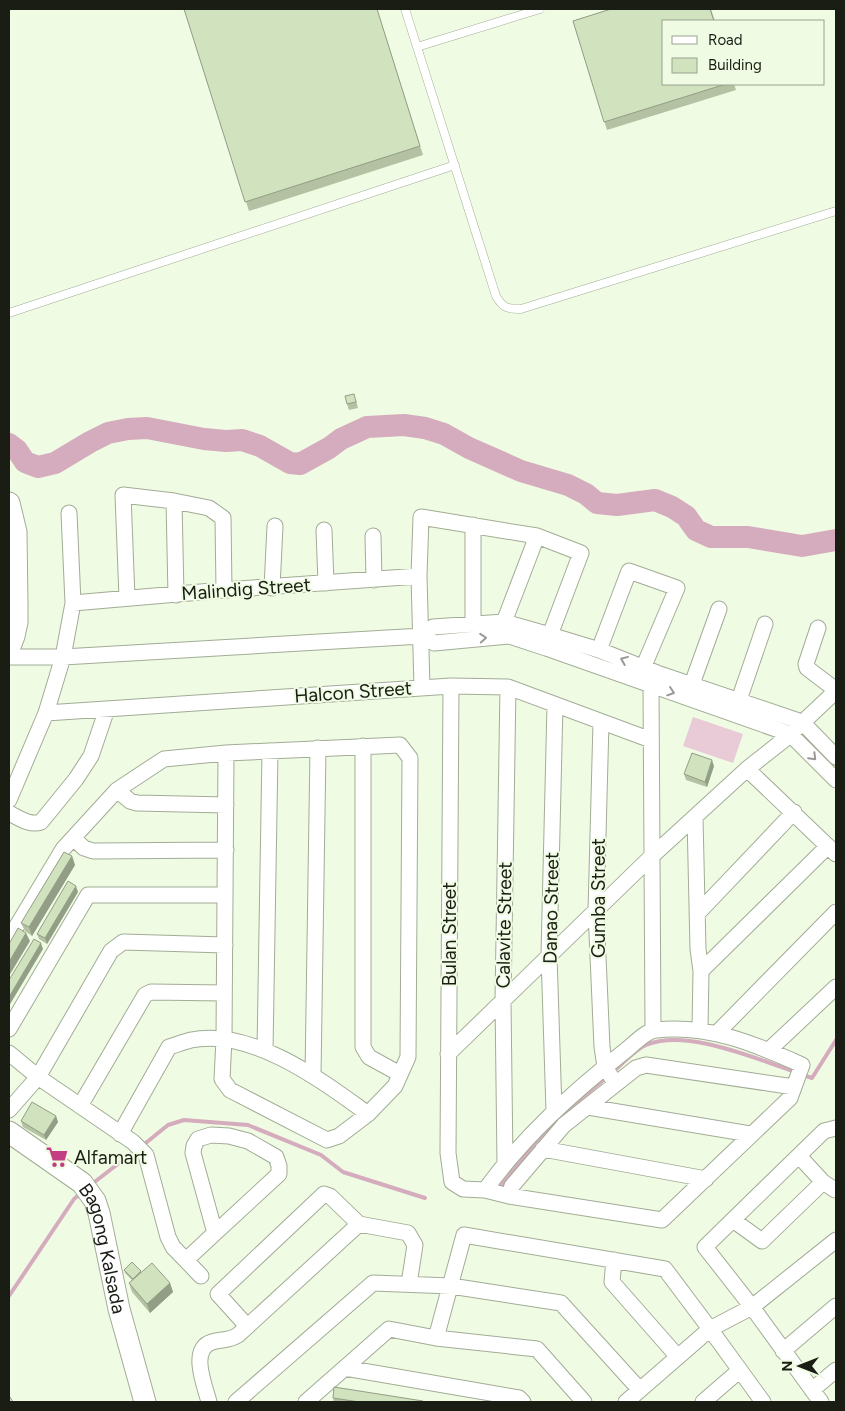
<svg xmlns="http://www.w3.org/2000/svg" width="845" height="1411" font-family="Figtree,sans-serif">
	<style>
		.green { fill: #e8cbd7 }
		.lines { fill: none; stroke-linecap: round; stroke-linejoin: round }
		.stream { stroke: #d4acbd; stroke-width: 4 }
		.river { stroke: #d4acbd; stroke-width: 22 }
		.lane-casing { stroke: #a2ac96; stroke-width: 9 }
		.street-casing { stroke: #a2ac96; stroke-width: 17 }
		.secondary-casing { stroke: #a2ac96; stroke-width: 23 }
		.lane { stroke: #fff; stroke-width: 8 }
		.street { stroke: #fff; stroke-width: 15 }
		.secondary { stroke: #fff; stroke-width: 21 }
		.wall { fill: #b4c2a3 }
		.shaded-wall { fill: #929e85 }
		.building { fill: #d1e2be; stroke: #929e85 }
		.oneway { stroke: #989995 }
		.labels { text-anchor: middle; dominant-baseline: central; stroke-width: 4; stroke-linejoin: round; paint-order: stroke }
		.street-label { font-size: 19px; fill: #191d14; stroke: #f0fbe3 }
		.poi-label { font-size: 19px; fill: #191d14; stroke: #f0fbe3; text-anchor: start }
	</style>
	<rect width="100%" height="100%" fill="#f0fbe3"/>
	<!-- green -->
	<path class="green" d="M693,717L743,734L733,763L683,746Z"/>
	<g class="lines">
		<!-- stream -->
		<path class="stream" d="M613,1072C622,1064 636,1049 646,1045C687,1028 756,1059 796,1072
			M803,1075L812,1078L836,1040
			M567,1110L608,1076
			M142,1146L168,1125L184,1120L248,1125L321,1155L343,1172L425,1198
			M92,1184L136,1150
			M500,1187L541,1136L562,1115
			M9,1296L74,1199L81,1193"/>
		<!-- river -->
		<path class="river" d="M9,444L17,450L25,462L38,467L55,463L90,442L108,433L128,429L147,428L204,439L226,441L242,440L260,446L290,463L300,464L329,448L341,439L367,427L404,425L425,428L444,434L469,448L521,471L568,485L586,494L597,503L617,505L655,500L672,507L686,516L696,530L711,537H748L802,546L836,540"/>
		<!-- lane casing -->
		<g class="lane-casing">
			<path id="lane" d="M405,9L496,296C503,308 507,309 521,309L836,211
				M417,47L540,9
				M9,313L455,165"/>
		</g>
		<!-- street casing -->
		<g class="street-casing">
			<path id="street" d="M174,501L176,595
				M473,525V624
				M324,530L326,583
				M373,536L374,580
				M272,588L275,526
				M127,598L123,495L174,501L209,508L223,518L224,590
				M73,603L224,590L419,576
				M504,622L537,536
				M818,628L806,664L807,668L836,690
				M422,636L433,627L504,622L550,635L599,650L657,673L802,722L836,757
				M599,650L629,571L677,588L643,668
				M9,657H63L422,636L434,643L509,636L546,648L790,734L836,780
				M692,684L719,609
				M451,686L448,1153L452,1182L463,1189L485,1190L509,1196L662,1220L790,1098L802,1065C755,1044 708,1024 656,1030C645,1031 633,1045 625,1051C573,1092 524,1136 485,1190
				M651,686L653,1030
				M422,688L419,576L421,517L537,536L581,553L550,635
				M739,700L765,624
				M46,713L451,686L508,687L651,740
				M601,722L596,911L602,1047L605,1067L615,1083
				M363,746V1047L369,1057L400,1074
				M747,769L836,854
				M117,790L130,801L137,803L226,805
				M9,800L46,713L63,657L73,603L69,513
				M9,813C19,818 30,826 41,822L76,779L91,756L107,709
				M695,817L698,949L701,971L828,846
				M73,838L84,848L93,851L226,850
				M697,914L794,812
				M9,939L63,849L117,790L164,759L226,753L400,745L410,758L408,1057L395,1086L368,1114L339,1136L327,1140L230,1090L222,1079L224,1039L226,753
				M9,1029L88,895H225
				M700,1029L701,971
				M717,1033L836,912
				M265,1050L270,751
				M769,1050L836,987
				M9,1053L38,1077L133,1142L146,1155L168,1237L173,1247L201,1276
				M448,1054L652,856L747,769L785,739L836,691
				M313,1075L318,748
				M80,1106L145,995L151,992L224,993
				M588,1107L750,1134
				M9,1110L38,1077L111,951L123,942L225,945
				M554,1111L549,955L555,705
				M120,1134L169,1047C176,1045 183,1042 191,1040C252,1028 321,1080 368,1114
				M211,1135L229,1136L248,1141L276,1157L279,1166V1174L215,1233L193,1153L194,1146L198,1139Z
				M543,1149L706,1179
				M799,1156L823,1182
				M505,1163L503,1001L508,687
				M509,1196L512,1186L564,1125L636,1068L646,1065L794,1087
				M733,1220L762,1241L823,1182L835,1190
				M186,1260L215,1233
				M614,1260L612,1282L678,1357
				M247,1326L218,1294L324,1194L330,1196L359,1224L408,1233L415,1245L409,1284
				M436,1338L464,1235L665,1269L710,1329L626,1402
				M783,1351L836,1306
				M345,1368L519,1398L523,1402
				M812,1390L836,1370
				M209,1402C205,1386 189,1349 212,1342C222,1339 229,1341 238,1335L359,1224
				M236,1402L373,1283L451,1286L561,1303L640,1390
				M306,1402L389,1329L436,1338L537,1349L584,1402
				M703,1402L740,1370
				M763,1402L710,1329L752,1307L836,1240
				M821,1402L752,1307L705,1247L824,1131L836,1128"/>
		</g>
		<!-- secondary casing -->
		<g class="secondary-casing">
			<g id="secondary">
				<path d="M9,503L16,532L17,605V622L14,636L9,649"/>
				<path id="s1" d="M9,1132L82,1183L95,1201L99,1213L119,1309L145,1402"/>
			</g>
		</g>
		<!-- lane -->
		<use href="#lane" class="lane"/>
		<!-- street -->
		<use href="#street" class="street"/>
		<!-- secondary -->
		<use href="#secondary" class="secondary"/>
	</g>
	<!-- wall -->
	<path class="wall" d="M184,9H377L423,155L249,211Z
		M611,9H711L715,21H664V84H734L736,90L607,130L573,21Z
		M356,400L358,408L349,410L347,404Z
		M714,766L707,787L686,780L684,774Z
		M72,856L75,865L32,936L25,931L21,923Z
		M78,892L47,944L39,939L37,934Z
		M56,1116L58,1122L46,1140L23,1127L21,1121Z
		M124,1270L141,1272L170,1283L173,1292L150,1313L132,1292L129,1283L132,1280L125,1273Z
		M333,1398L423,1401L424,1402H334Z"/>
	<!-- shaded-wall -->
	<path class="shaded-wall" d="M712,760L714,766L707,787L705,782Z
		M72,856L75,865L32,936L29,927Z
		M76,886L78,892L47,944L45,938Z
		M26,933L30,941L9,976V962Z
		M41,943L43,949L9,1006V997Z
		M56,1116L58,1122L46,1140L44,1135Z
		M170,1283L173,1292L150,1313L147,1304Z"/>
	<!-- building -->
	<path class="building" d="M184,9H377L420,146L245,202Z
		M611,9H710L714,21H664V84H726L604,122L573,21Z
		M354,394L356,402L347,404L345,396Z
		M692,753L712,760L705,782L684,774Z
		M64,852L72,856L29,927L21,923Z
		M68,881L76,886L45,938L37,934Z
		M18,928L26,933L9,962V944Z
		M34,939L41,943L9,997V980Z
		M32,1102L56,1116L44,1135L21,1121Z
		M132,1262L141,1271L133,1279L124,1270Z
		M152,1263L170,1283L147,1304L129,1283Z
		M334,1387L423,1401V1402H360L333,1398Z
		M10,1397L13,1402H9V1398Z"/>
	<!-- one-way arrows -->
	<defs><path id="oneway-chevron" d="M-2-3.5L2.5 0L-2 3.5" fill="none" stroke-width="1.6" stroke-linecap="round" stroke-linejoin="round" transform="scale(1.25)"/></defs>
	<g class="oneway">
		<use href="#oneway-chevron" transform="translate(483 638) rotate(-4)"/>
		<use href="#oneway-chevron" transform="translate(624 660) rotate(-158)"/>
		<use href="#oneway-chevron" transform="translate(671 692) rotate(19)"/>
		<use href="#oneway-chevron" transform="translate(813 757) rotate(45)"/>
	</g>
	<!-- icons -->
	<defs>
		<g id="supermarket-bare" transform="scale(1.725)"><path d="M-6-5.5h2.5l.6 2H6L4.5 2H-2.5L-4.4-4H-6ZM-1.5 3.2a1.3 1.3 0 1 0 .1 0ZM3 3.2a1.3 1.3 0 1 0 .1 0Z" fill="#c33f84" stroke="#f0fbe3" stroke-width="2.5" paint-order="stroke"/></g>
	</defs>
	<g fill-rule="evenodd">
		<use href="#supermarket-bare" x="57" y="1157"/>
	</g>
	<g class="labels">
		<!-- street labels -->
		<g class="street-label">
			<text transform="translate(246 589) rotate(-4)">Malindig Street</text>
			<text transform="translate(353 692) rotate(-4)">Halcon Street</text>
			<text transform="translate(598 898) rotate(-90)">Gumba Street</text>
			<text transform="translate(551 908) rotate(-89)">Danao Street</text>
			<text transform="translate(504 925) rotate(-89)">Calavite Street</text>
			<text transform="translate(449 934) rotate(-90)">Bulan Street</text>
			<text stroke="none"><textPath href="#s1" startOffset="159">Bagong Kalsada</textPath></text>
		</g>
		<!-- poi labels -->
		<g class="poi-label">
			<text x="74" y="1157">Alfamart</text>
		</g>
	</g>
	<!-- border -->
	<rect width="845" height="1411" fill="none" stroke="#191d14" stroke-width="20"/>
	<!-- legend -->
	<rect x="662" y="20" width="162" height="65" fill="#f0fbe3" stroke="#9aa290"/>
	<rect x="672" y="36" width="25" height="8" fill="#ffffff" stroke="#9aa290"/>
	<text x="708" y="45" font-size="15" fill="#191d14">Road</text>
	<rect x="672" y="58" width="25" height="15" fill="#d1e2be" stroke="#9aa290"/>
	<text x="708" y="70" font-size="15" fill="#191d14">Building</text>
	<!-- north arrow -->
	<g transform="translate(800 1366) rotate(270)" stroke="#f0fbe3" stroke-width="4" paint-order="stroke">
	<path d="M0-4L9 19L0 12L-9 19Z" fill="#191d14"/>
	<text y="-8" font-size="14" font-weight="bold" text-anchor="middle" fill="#191d14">N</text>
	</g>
</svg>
